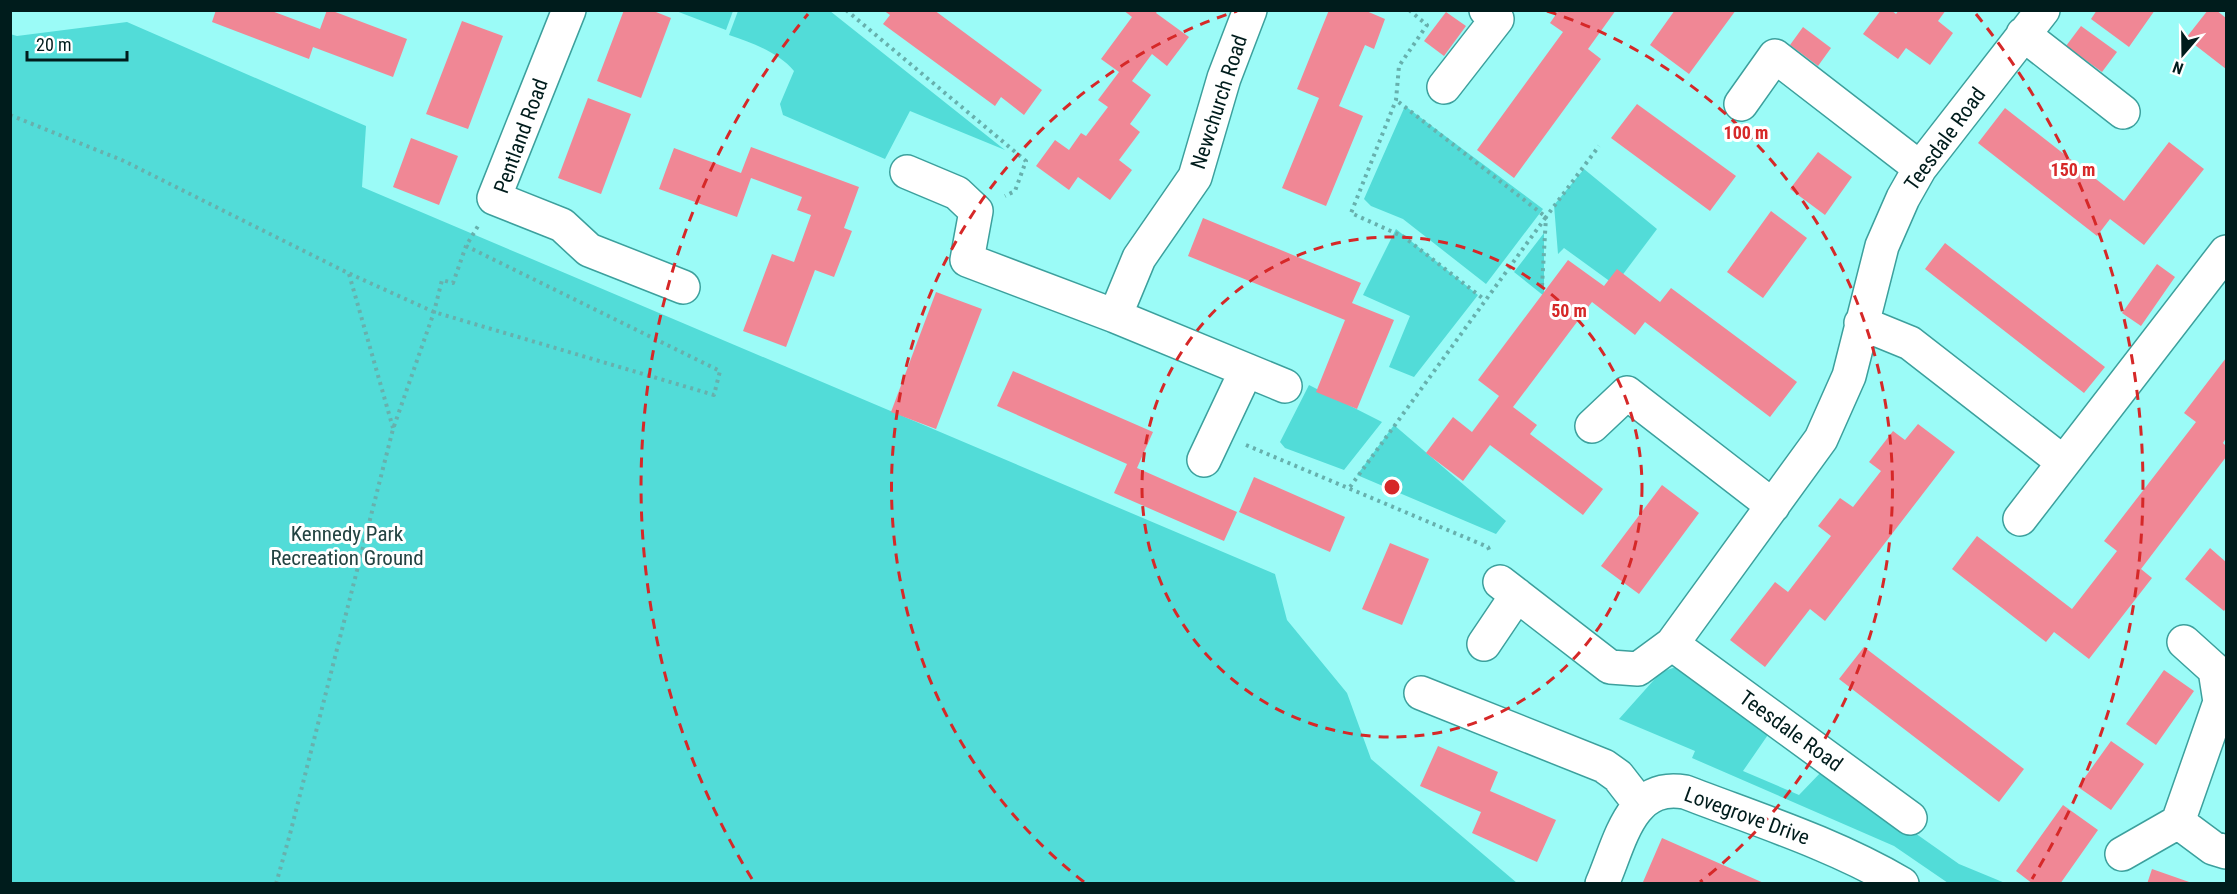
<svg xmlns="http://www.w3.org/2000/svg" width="2237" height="894" font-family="'Roboto Condensed',sans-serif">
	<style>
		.green { fill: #52dcd8 }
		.building { fill: #f08795 }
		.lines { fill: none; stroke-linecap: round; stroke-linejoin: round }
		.minor-casing { stroke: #3ca09d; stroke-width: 36 }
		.path { stroke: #67b0ad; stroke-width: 4; stroke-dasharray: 3 4.5; stroke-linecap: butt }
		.minor { stroke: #fff; stroke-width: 33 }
		.ring { fill: none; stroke: #d62828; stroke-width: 3; stroke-dasharray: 10 8 }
		.labels { text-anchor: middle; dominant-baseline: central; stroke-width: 6; stroke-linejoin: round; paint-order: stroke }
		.street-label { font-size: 21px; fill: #001c1c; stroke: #fff }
		.park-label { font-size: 21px; fill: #234342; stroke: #fff }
		.centre { fill: #d62828; stroke: #fff; stroke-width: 3 }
		.ring-label { font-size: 18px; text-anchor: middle; font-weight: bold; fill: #d62828; stroke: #fff; stroke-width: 6; stroke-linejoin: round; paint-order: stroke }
	</style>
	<rect width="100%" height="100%" fill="#9bfbf7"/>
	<!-- green -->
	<path class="green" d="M676,11L733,10V11L726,30Z
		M738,11H830L1005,150L910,111L885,159L783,115L780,104L794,71C778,52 752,43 729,35Z
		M127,22L366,126L362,187L1275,574L1287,620L1347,693L1371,759L1517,883H11L10,34L17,36Z
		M1405,106L1543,209L1486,284L1403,219L1371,206L1364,199Z
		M1584,169L1657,229L1615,285L1564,248L1558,254L1554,205Z
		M1396,229L1478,295L1414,377L1389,367L1410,316L1363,295Z
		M1544,233V296L1514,272Z
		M1309,385L1382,422L1344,470L1285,448L1280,442Z
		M1394,425L1506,521L1496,534L1357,475Z
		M1679,666L1772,729L1743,771L1799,795L1824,769L1959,864L2005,883H1948L1894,846L1692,758L1695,751L1619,719L1661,672Z"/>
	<!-- building -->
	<path class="building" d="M216,10H269L320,29L327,10H330L407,39L393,77L313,47L309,59L212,22Z
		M624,10H651L671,18L641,98L597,81Z
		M883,10H934L1042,90L1024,115L1001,97L995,106L883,24L890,15Z
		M1123,10H1158L1156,13L1189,37L1167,66L1152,54L1132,81L1151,95L1130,124L1140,132L1119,160L1132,170L1110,200L1078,177L1069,190L1036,166L1055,140L1069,150L1081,133L1086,136L1108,107L1098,100L1119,72L1101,59L1132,17Z
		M1329,10H1364L1385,19L1374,49L1365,45L1339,106L1363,116L1326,206L1282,188L1319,98L1297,89Z
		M1559,10H1616L1588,49L1601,59L1514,178L1477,150L1563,32L1550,23Z
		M1675,10H1736L1689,74L1650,45Z
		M1881,10H1891L1896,14L1899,10H1946L1938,21L1953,33L1930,65L1906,48L1898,59L1863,34Z
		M2097,10H2155L2129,47L2091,19Z
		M2208,10H2216L2226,18V69L2186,38Z
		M1446,12L1466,26L1444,56L1424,41Z
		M462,21L503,36L468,129L426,114Z
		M2081,26L2117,52L2102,72L2066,46Z
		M1803,27L1831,48L1818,66L1790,45Z
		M588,98L631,114L601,194L558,178Z
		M1637,104L1736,176L1710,211L1611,138Z
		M2005,108L2124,201L2169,142L2204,169L2144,245L2110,219L2097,236L1978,143Z
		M411,138L458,156L439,205L393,187Z
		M751,147L859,187L844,228L852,231L834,277L815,270L786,347L743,331L772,254L794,262L811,215L797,210L802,197L751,178L737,217L659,189L674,148L741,173Z
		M1818,152L1852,177L1825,215L1790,189Z
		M1771,211L1807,238L1763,298L1727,272Z
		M1203,218L1361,283L1352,303L1394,320L1357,409L1316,392L1345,320L1188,256Z
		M1945,243L2105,367L2084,393L1925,269Z
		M1568,260L1604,286L1617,269L1660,302L1671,288L1797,382L1770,417L1645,322L1635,335L1592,302L1513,407L1537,425L1530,434L1603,489L1583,515L1490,445L1463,481L1426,453L1453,417L1472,432L1499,396L1478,380Z
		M2157,264L2175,277L2141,326L2122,313Z
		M936,292L982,309L936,429L891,412Z
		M2226,358V438L2223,443L2226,446V457L2141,569L2152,578L2089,659L2054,632L2046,642L1952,569L1977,536L2072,609L2117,551L2104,541L2196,422L2184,413Z
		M1013,371L1153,432L1137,468L1237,512L1224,541L1114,493L1127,464L997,406Z
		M1918,424L1955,452L1825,621L1810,609L1765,667L1730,640L1775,582L1788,592L1831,536L1818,526L1840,498L1853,507L1881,471L1869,462L1893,431L1905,440Z
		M1254,477L1345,517L1330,552L1239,512Z
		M1662,485L1699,513L1639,594L1601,566Z
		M1390,543L1429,559L1402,625L1362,609Z
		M2210,548L2226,562V608L2224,611L2185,579Z
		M1864,647L2024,769L1999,802L1839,679Z
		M2164,670L2194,691L2156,745L2126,724Z
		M2111,741L2144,764L2111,810L2078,787Z
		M1438,746L1498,772L1490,791L1556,820L1537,862L1472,833L1481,812L1420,786Z
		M2063,805L2098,830L2060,884H2033L2016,871Z
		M1662,838L1766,884L1643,882Z
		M2152,869L2192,883V884H2147Z"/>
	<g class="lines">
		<!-- minor casing -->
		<g class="minor-casing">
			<path id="minor" d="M569,10L494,198L562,225L589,250L683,287
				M2023,34L2123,112
				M1444,87L1497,19L1486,10
				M1741,104L1775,56L1920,168
				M907,172L957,193L976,211L967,260L1115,316L1285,386
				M1115,316L1139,258L1195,177L1224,78L1250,10
				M1861,323L1910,343L2063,462
				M1592,426L1627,393L1773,506
				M1204,460L1246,371
				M2020,519L2226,252
				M1500,582L1610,667L1638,669L1672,644L1821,439L1849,376L1882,246L1903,198L1920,168L2043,10
				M1484,644L1517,595
				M1672,644L1910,818
				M1421,693L1604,766L1618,776L1639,803
				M2178,822L2213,848L2226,852
				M2122,854L2178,822L2220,702L2215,670L2184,642
				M1602,884C1620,843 1630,782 1685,792C1758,820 1834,844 1902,884"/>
		</g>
		<!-- path -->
		<path class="path" d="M846,10L1026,161L1015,191L1005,196
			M1409,10L1427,25L1399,66L1396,100L1351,213L1404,237L1485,300
			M10,115L124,161L348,273L434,312L714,395L720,371L466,246L478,226
			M349,274L393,428
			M1542,286L1546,217L1599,146
			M1246,445L1488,547L1490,552
			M1350,487L1546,217L1396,100
			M276,884L290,834L393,429L434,312L442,280L453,283L466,246"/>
		<!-- minor -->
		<use href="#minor" class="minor"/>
	</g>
	<!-- distance rings -->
	<g class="ring">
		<circle cx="1392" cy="487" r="250"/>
		<path d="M1084 882A501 501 0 0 1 1237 11M1547 11A501 501 0 0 1 1700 882"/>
		<path d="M752 879A751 751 0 0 1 808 14M1976 14A751 751 0 0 1 2032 879"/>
	</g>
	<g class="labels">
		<!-- street labels -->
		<g class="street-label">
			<text transform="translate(1219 102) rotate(-72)">Newchurch Road</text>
			<text transform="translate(521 136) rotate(-70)">Pentland Road</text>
			<text transform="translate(1945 139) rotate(-54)">Teesdale Road</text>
			<text transform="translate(1791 731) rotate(36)">Teesdale Road</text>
			<text transform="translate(1747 816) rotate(20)">Lovegrove Drive</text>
		</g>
		<!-- park labels -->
		<g class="park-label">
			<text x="347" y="534">Kennedy Park<tspan x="347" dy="24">Recreation Ground</tspan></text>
		</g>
	</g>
	<circle cx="1392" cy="487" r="9" class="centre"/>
	<g class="ring-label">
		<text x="1746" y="139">100 m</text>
		<text x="2073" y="176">150 m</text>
		<text x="1569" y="317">50 m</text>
	</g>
	<!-- border -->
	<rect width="2237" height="894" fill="none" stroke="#001c1c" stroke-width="24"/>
	<!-- north arrow -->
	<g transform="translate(2183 54) rotate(200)" stroke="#ffffff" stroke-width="4.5" paint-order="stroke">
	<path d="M0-4.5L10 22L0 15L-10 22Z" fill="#001c1c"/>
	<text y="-9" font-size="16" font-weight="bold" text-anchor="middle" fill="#001c1c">N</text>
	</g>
	<!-- scale -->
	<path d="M27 51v9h100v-9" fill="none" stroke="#001c1c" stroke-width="3"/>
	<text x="36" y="51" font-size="18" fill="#001c1c" stroke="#ffffff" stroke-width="4.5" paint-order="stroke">20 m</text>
</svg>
